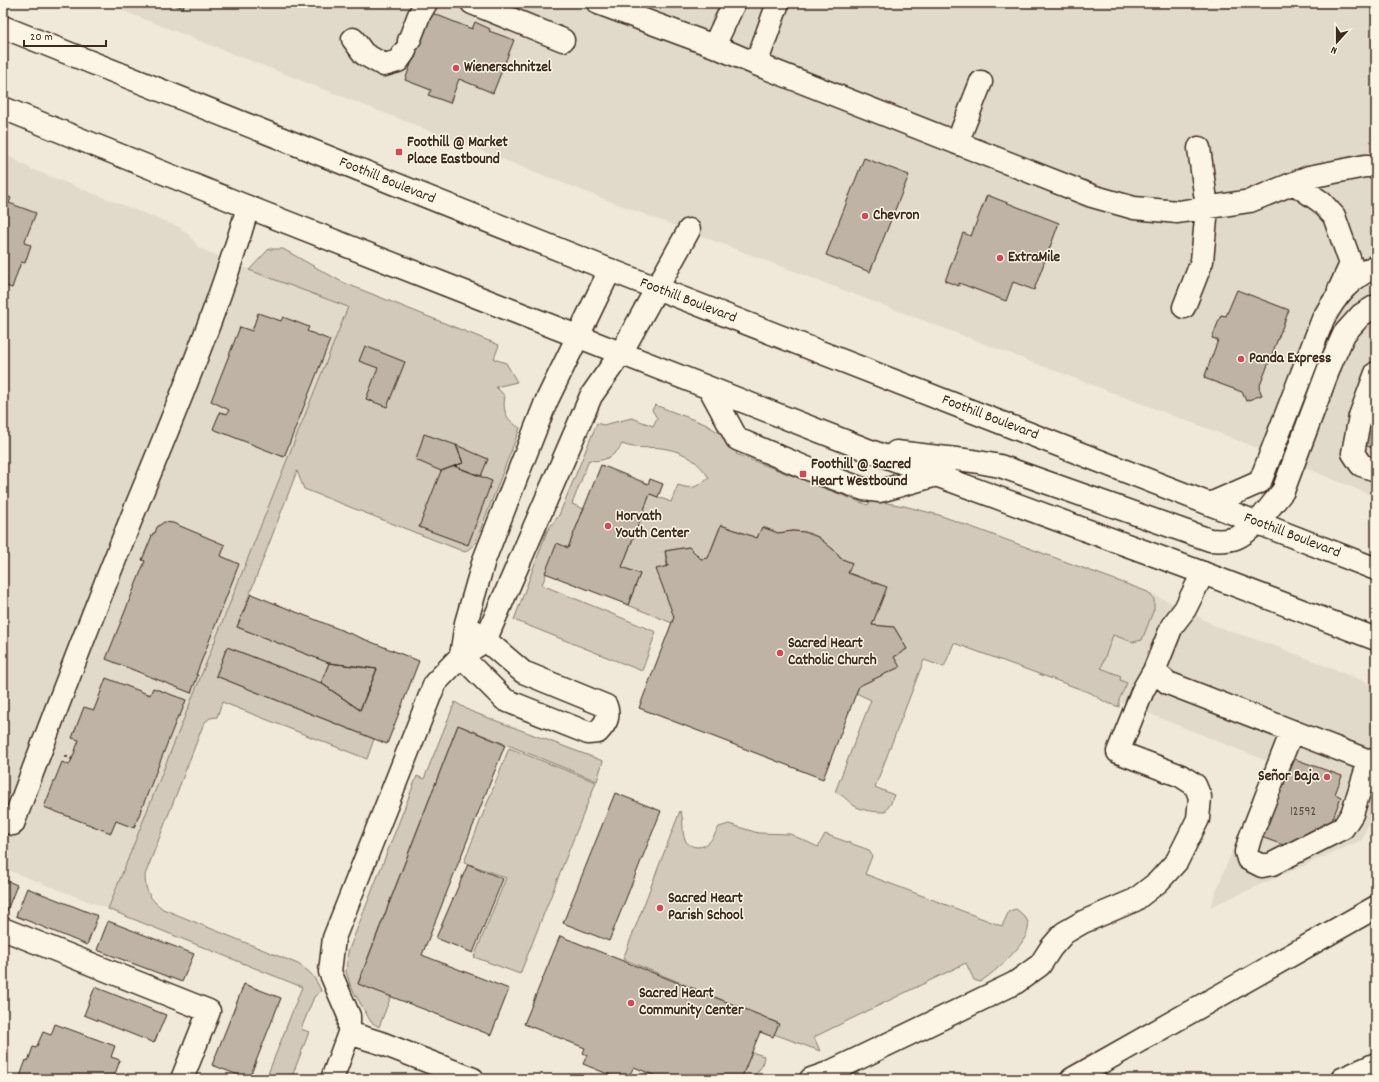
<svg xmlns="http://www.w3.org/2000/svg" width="1379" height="1082" font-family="Dekko,sans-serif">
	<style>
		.built { fill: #e1d9c9 }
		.green { fill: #d2c9ba; stroke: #867a6c }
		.building { fill: #beb3a4; stroke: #3b2a1e }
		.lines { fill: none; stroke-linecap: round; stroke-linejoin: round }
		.minor-casing { stroke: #3b2a1e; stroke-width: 25 }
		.major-casing { stroke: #3b2a1e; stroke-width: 25 }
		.highway-casing { stroke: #3b2a1e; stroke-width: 25 }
		.path { stroke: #3b2a1e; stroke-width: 2.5; stroke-dasharray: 3 3; stroke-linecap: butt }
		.minor { stroke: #fcf5e5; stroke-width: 22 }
		.major { stroke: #fcf5e5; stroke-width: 22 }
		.highway { stroke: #fcf5e5; stroke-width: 22 }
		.poi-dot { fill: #d1495b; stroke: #fcf5e5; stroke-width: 1.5 }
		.labels { text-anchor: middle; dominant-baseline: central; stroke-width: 3; stroke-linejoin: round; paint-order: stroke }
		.number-label { font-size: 13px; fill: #5c4c40 }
		.poi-label { font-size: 15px; font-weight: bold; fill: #3b2a1e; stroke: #fcf5e5; text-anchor: start }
		.street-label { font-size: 15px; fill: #3b2a1e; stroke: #fcf5e5 }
	</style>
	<rect width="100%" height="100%" fill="#f0e9d9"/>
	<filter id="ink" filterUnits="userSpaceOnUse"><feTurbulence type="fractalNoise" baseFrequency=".025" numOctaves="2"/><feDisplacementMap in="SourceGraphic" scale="8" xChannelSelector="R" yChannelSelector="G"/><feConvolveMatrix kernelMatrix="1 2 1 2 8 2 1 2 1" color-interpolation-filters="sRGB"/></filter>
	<g filter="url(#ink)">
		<!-- built -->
		<path class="built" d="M103,3H1376V497L1245,443L599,197Z
			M3,153L31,169L179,227L189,235L199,248L261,274L348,307L108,909L3,868Z
			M1148,592L1185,609L1215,626L1278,647L1376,686V813L1373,812L1362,840L1210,907L1267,761L1120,702L1127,683L1120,680L1121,676L1101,668L1113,635L1133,642L1142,640L1154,609V599Z"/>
		<!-- green -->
		<path class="green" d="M269,249H283L342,282L499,345L494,359L506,363L517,382L496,387L505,396C502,412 507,420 520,428L475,544L465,552L304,489L297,471L237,627L329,663L321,683L227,647L216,676L374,739L367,759L222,702L217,717L210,718L204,723L145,875C145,892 150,899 163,909L298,964C310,971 316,978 321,991L314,997L301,1029L309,1032L291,1079H266L302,987L108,909L348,307L249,270Z
			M655,405L705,424L739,445L736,454L868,505L870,500L904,506L939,515L1148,592L1154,599V609L1142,640L1133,642L1113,635L1101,668L1121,676L1120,680L1127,683L1119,700V707L1105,702L1091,693L954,643L944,667L924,660L875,787L894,795L891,803L885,812C876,812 861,811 853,805C847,800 843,795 835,792L871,700L856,693L859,686L899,667L894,657L907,649L894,627L872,625L886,587L848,573L852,563L840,558L835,551L818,537L805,532L793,531L778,533L763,527L757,538L721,525L708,558L701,559L689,547L665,551L674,617L672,623L628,605L640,574L622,567L650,494L671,502L678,485C692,490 698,487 709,478C700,463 685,452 667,449C650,445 640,451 622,444C616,456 602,463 589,460L572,504L584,509L568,548L557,544L542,585L656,632L642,671L514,620L547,531L559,515L597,423L603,425L632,418L653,426L657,418L652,410Z
			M455,702L470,711L603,761L597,781L458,725L358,983L391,996L379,1027L371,1022L351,987L346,972L348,952L417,776L424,779Z
			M509,748L596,782L520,974L474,957L506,878L464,862Z
			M680,811C687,822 676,845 697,847C710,847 713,836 719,827L729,824L758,833L790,834L818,847L825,834L869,850L872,856L865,874L1002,926L1009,911L1016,909C1020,912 1025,916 1027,920C1037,938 992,974 980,982L974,980L966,963L814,1037L820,1051L774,1034L778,1023L623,959Z
			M751,1052L764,1056L762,1066L752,1079H741Z
			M646,1072L663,1079H642Z"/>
		<!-- building -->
		<path class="building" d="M171,3H185L183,8Z
			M432,13L472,29L475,22L490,29L489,31L514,40L493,93L459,79L450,103L428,95L431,90L405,80L414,56L410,55Z
			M864,158L909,175L870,272L826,255Z
			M3,194L11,198L9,203L36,213L24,243L31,245L25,263L21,262L12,288L3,285Z
			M987,195L1059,223L1034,290L1013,282L1006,301L959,283V286L945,281L963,233L971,236Z
			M1237,290L1289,310L1259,388L1262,395L1246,401L1242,392L1204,378L1218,340L1212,338L1221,315L1226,316Z
			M258,313L281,321L283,317L309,327L307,331L330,340L284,457L213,429L220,412L227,414L229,410L211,401L240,327L252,331Z
			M365,346L405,362L387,407L366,399L378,368L359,361Z
			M1376,405V450L1361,443Z
			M424,434L456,445L463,463L441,471L416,460Z
			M456,445L488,459L481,476L454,466L463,463Z
			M601,465L648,484L650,479L663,484L658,497L650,494L622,567L640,574L628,605L545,573L557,543L568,548Z
			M454,466L492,481L468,545L419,527L441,471Z
			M164,522L173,523L225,545L221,556L239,564L196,675H198L191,693L106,659L145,561L142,560L153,533H155L157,527Z
			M721,525L757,538L762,527L778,533L793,531L805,532L818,537L835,551L840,558L852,563L848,573L887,587L872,625L894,627L907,649L894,657L900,667L859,686L823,779L639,708L674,617L656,569L668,566L665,551L689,547L701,559L708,558Z
			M251,594L419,661L387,744L216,676L227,647L321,683L360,710L377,669L329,663L237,627Z
			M329,663L377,669L360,710L321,683Z
			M106,678L150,695L153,688L186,700L180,716H178L134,828L116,821L111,833L44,807L62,762L69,765L72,759L79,740L72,738L84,707L94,710Z
			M458,725L505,745L422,955L509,989L491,1035L358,984Z
			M1295,759L1342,776L1335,794L1341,797L1330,826L1289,847L1261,837L1285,774L1288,775Z
			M615,793L661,811L609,941L563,923Z
			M468,864L503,879L473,953L436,938Z
			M3,879L17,885L6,913L3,912Z
			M27,888L98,916L87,945L16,916Z
			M108,921L194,954L182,982L97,950Z
			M560,936L762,1016L779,1024L773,1037L760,1032L741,1079H663L634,1067L627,1079H620L583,1064L587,1055L583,1053L585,1048L524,1024Z
			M244,984L281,998L249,1079L212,1065Z
			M95,987L166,1015L154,1043L84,1015Z
			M55,1024L115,1046L111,1057L120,1060L114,1077L116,1079H19L26,1060L28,1061L33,1047L36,1048L43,1032L51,1035Z"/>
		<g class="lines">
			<!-- minor casing -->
			<g class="minor-casing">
				<path id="minor" d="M472,3L563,40
					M598,3L714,46L756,64L1092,196L1134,208L1178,212L1250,201L1309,177L1365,166H1376
					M353,39L364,54L384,65L398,61L405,51
					M409,41L419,15L426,3
					M714,46L734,3
					M756,64L778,3
					M957,143L981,82
					M1295,184L1321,202L1334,216L1351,264L1339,290
					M1184,307L1202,261L1207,208L1199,148
					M1376,373L1360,416L1353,453L1361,465L1376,470
					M710,389L737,439L816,472L863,489L880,491L937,475
					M1210,504L1260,482L1323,319C1337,294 1349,279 1376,266
					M1258,522L1283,491L1331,363L1344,334L1361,315L1376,306
					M461,656L466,623L484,560L546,402L610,270
					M461,656L505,700L588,733L598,732C606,723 610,717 606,706L523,672L475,631
					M1154,671L1168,683L1369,761L1352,814L1343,828L1272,864L1262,866L1248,859L1246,852L1250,838L1292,731
					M13,824C53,716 95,608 138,502C178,405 219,307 248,207
					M3,929L209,1011L182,1079
					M349,1033L381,1043L473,1079
					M332,1079L349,1033V1016L330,972L334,938L435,683L461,656L485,641L591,396L621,353L689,230
					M811,1079L828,1073L1015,983L1040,965L1051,948L1064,933L1083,922L1135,900L1158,882L1177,861L1198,819L1200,797L1195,785L1181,776L1118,752L1143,690L1154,671L1172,626L1185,609L1203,573"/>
			</g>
			<!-- major casing -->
			<g class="major-casing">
				<path id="major" d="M3,27L610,270L1376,569
					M3,108L248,207L865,449L1203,573L1376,639
					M896,452L973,461L1000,466L1210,540C1233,542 1241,538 1258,522"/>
			</g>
			<!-- highway casing -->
			<g class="highway-casing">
				<path id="highway" d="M1072,1079L1376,907
					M1342,1079L1376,1064"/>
			</g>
			<!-- path -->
			<path class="path" d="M3,315L5,316L3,320
				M3,739L6,740
				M65,756L72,759"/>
			<!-- minor -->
			<use href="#minor" class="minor"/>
			<!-- major -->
			<use href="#major" class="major"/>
			<!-- highway -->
			<use href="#highway" class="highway"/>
		</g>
	</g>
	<!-- markers -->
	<g class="poi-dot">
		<circle cx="456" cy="68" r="4"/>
		<rect x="395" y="148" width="8" height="8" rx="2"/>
		<circle cx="865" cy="216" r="4"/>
		<circle cx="1000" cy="258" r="4"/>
		<circle cx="1241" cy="359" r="4"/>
		<rect x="799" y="470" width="8" height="8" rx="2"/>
		<circle cx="608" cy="526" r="4"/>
		<circle cx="780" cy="653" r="4"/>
		<circle cx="1327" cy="777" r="4"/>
		<circle cx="660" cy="908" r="4"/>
		<circle cx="631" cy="1003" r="4"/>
	</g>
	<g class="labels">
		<!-- number labels -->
		<g class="number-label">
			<text x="1303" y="812">12592</text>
		</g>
		<!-- poi labels -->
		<g class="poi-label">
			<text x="464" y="68">Wienerschnitzel</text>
			<text x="407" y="143">Foothill @ Market<tspan x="407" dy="17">Place Eastbound</tspan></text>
			<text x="873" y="216">Chevron</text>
			<text x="1008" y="258">ExtraMile</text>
			<text x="1249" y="359">Panda Express</text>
			<text x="811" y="465">Foothill @ Sacred<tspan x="811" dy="17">Heart Westbound</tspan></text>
			<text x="616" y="517">Horvath<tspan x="616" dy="17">Youth Center</tspan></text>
			<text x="788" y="644">Sacred Heart<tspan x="788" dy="17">Catholic Church</tspan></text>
			<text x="1319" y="777" text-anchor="end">Señor Baja</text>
			<text x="668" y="899">Sacred Heart<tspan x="668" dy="17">Parish School</tspan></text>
			<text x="639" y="994">Sacred Heart<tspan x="639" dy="17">Community Center</tspan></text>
		</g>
		<!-- street labels -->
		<g class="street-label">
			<text transform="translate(387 181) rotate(22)">Foothill Boulevard</text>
			<text transform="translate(688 301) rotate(21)">Foothill Boulevard</text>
			<text transform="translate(990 418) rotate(21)">Foothill Boulevard</text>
			<text transform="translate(1292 536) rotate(21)">Foothill Boulevard</text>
		</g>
	</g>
	<!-- margin -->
	<rect width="1379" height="1082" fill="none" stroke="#fcf5e5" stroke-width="16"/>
	<rect x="8" y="8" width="1363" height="1066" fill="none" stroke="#3b2a1e" stroke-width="1.5" filter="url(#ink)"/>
	<!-- north arrow -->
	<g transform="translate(1337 42) rotate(201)" stroke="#fcf5e5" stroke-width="3" paint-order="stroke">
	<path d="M0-3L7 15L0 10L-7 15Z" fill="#3b2a1e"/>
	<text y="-6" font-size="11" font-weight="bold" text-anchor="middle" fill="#3b2a1e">N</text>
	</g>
	<!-- scale -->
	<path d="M24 40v6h82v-6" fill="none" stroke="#3b2a1e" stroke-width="2"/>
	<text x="30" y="40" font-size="12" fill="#3b2a1e" stroke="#fcf5e5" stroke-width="3" paint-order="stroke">20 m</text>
</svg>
